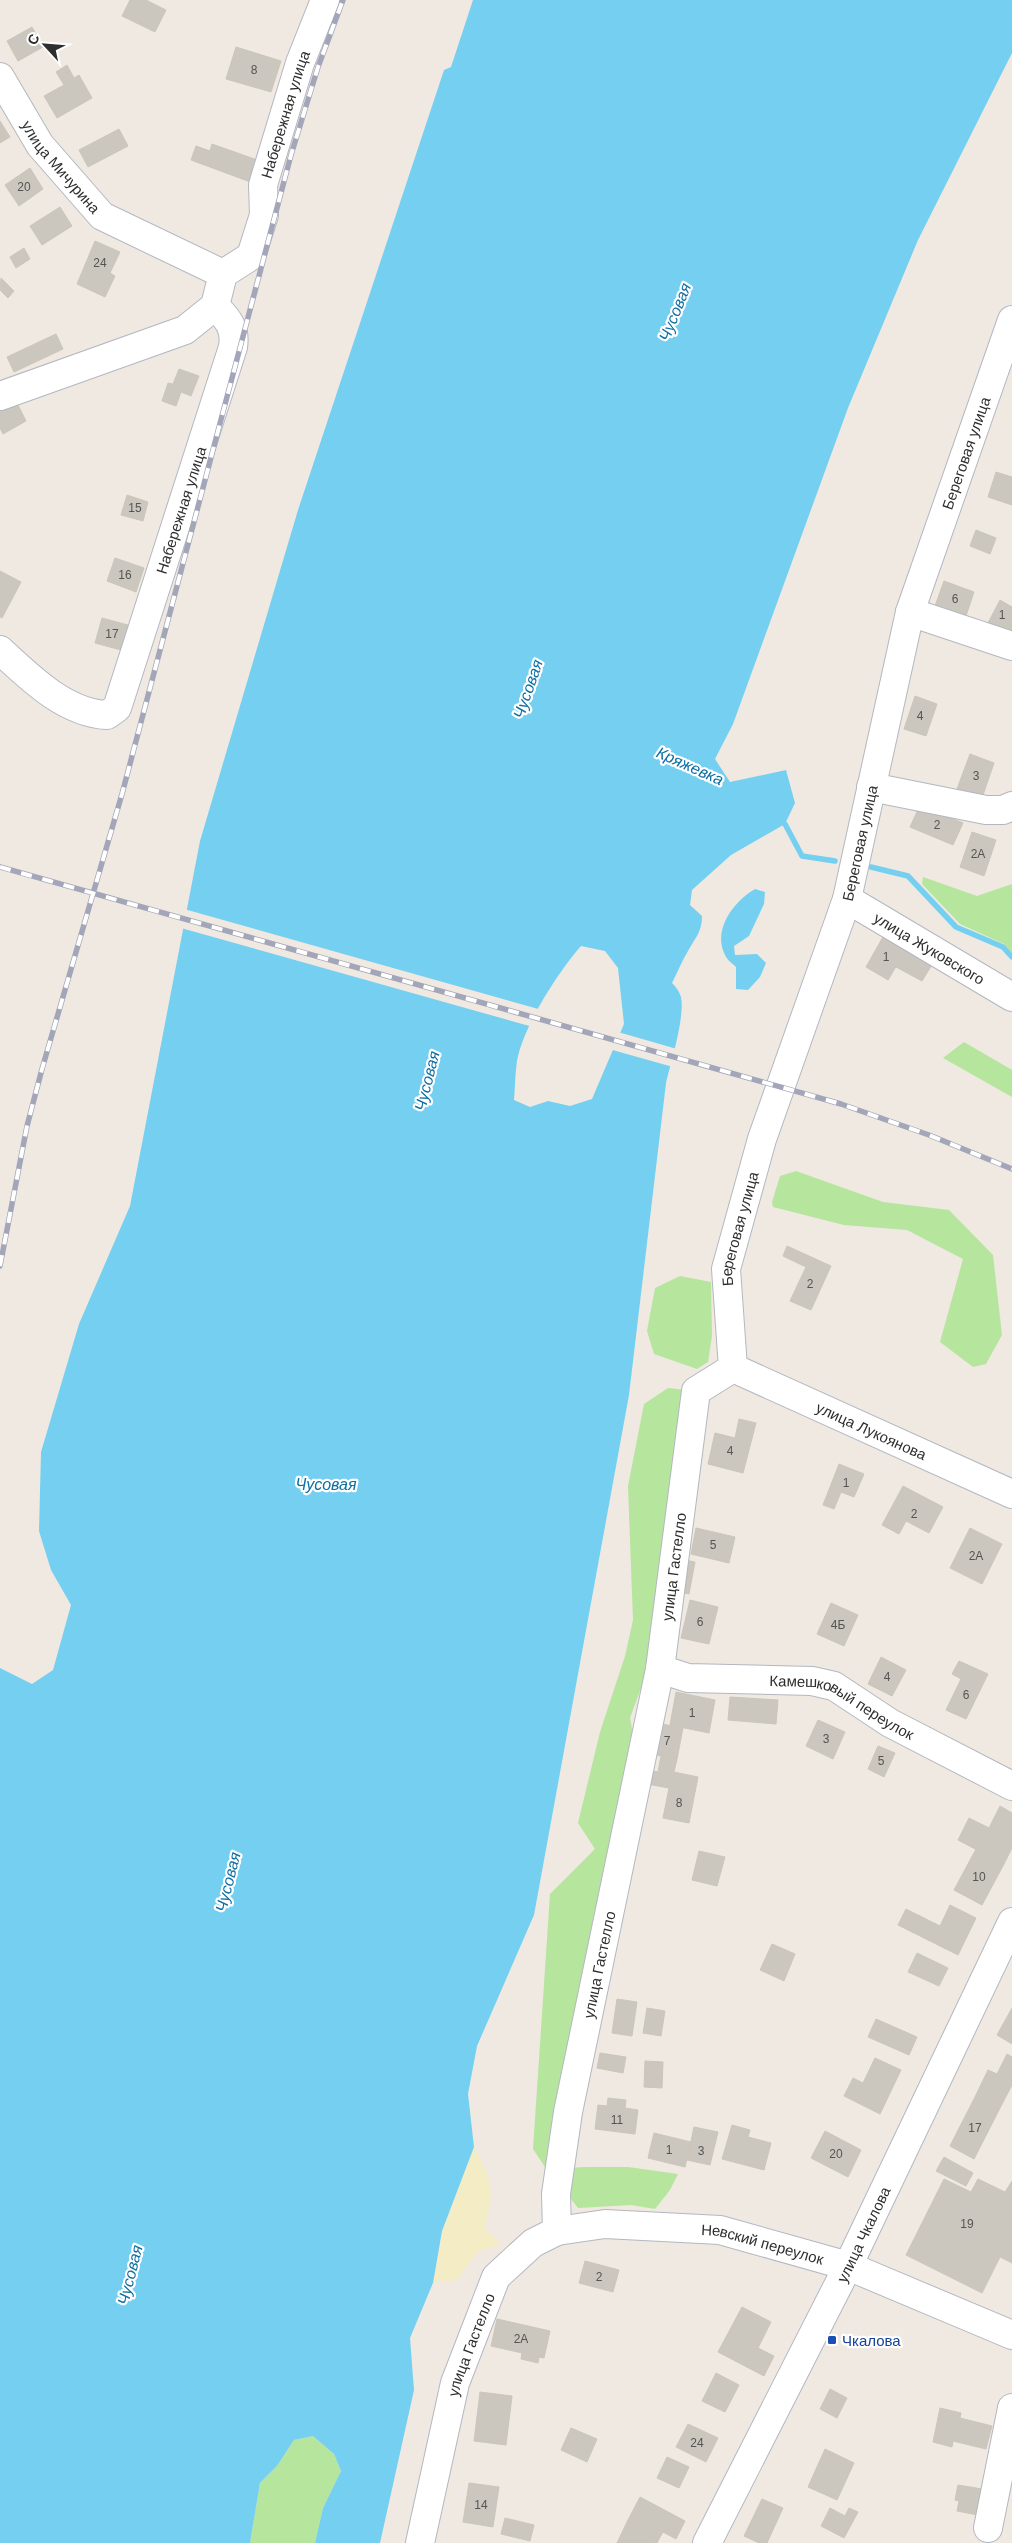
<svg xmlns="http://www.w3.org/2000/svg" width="1012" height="2543" font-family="Helvetica,sans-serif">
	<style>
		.green { fill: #b6e59e }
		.sand { fill: #f3ecc5 }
		.water { fill: #75cff0; fill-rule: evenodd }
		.pier { fill: #efe9e1 }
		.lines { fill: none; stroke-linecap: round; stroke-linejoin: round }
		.stream { stroke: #75cff0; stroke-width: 5.5 }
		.building { fill: #cbc7bf; stroke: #cbc5ba }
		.minor-casing { stroke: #b4b7c1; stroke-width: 30 }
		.minor { stroke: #fff; stroke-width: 28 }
		.rail-casing { stroke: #a3a6b8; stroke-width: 5.5 }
		.rail { stroke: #fff; stroke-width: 4; stroke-dasharray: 11; stroke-linecap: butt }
		.transit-dot { fill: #1a4fb4; stroke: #fff; stroke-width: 2 }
		.labels { text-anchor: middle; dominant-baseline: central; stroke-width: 4.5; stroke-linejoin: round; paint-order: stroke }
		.number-label { font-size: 12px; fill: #555452 }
		.street-label { font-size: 15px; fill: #2e2e2e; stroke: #fff }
		.transit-label { font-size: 15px; fill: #164399; stroke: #fff; text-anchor: start }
		.water-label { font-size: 16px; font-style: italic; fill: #0d6fa3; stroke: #fff }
	</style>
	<rect width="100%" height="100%" fill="#efe9e1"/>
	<!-- green -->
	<path class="green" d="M923,877L977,896L1012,884V953L1004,944L960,924L922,884Z
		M964,1042L1012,1070V1097L943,1058Z
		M796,1171L883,1202L949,1210L993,1255L1002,1335L986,1364L973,1367L940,1342L963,1259L907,1230L844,1225L773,1207L772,1202L780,1176Z
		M680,1276L711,1282L712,1336L708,1362L697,1369L654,1354L647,1331L655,1288Z
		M668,1388L686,1390L649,1666L630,1718L635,1746L549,2173L533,2149L550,1894L595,1849L578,1823L600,1732L625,1656L633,1620L628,1486L644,1404Z
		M585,2167H628L678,2174L670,2190L655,2209L631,2205L578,2208L564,2190L567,2168Z
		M313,2436L334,2454L341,2471L323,2508L315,2543H250L260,2483L277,2466L294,2440Z"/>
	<!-- sand -->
	<path class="sand" d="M474,2147C493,2183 495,2189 484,2228L501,2244L477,2252L457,2280L433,2283L442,2231Z"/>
	<!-- water -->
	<path class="water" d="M473,0H1012V53L918,240L848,408L733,724L715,759L730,782L786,770L795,803L785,824L731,855L692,890L690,905L702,916C702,932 695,938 688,951C682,961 677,973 672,983C676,987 679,991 681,997C685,1017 671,1062 666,1083L629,1395L534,1915L477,2046L468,2094L474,2147L442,2231L433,2283L410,2338L414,2390L380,2543H315L323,2508L341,2471L334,2454L313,2436L294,2440L277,2466L260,2483L250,2543H0V1668L32,1684L53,1670L71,1605L51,1570L39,1531L41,1452L79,1324L130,1206L200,841L298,510L444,70L451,67ZM581,946L605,951L618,968L624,1024L592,1099L570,1106L548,1101L530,1107L514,1100C515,1088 515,1074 517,1061C523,1027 558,972 581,946Z
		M755,889L765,892L764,904L749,936L734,946L735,955L757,954L766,963L760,977L748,990L736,989V967C733,964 727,960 725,955C712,930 734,901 755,889Z"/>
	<!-- pier -->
	<path class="pier" d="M184,909L542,1010L533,1027L181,928Z
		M618,1032L677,1049L673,1067L609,1049Z"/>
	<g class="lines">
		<!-- stream -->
		<path class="stream" d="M780,821L785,824L802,856L835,861
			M871,867L908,876L956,927L1003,947L1012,957"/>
	</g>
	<!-- building -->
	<path class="building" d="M130,0H146L166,10L155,32L122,16Z
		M32,27L43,47L18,61L7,41Z
		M236,47L281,61L271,92L226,79Z
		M67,65L74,78L79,75L92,98L57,118L44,96L64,85L56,72Z
		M0,121L10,137L0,143Z
		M119,129L128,146L88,167L79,150Z
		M212,144L260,161L253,183L191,160L196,146L210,151Z
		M30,168L43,189L19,206L5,185Z
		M60,207L72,226L42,245L30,226Z
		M95,241L120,252L110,273L115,276L105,297L77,284Z
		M24,248L30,259L16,268L10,257Z
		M1,278L14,291L8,298L0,290Z
		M56,334L63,349L14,372L7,357Z
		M179,369L199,376L191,396L181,392L176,406L162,401L168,383L173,384Z
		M17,403L26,421L3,434L0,428V412Z
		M996,472L1012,477V505L988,497Z
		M127,495L148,502L143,521L121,515Z
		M976,530L996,538L990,554L970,546Z
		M115,558L144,568L136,592L107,581Z
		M0,571L21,582L2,618L0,617Z
		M944,581L974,592L966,616L935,606Z
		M1000,600L1012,607V635L988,623Z
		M102,618L128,625L121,650L95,643Z
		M915,696L937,704L926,736L904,729Z
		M970,754L994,763L982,798L957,789Z
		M920,805L963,823L953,845L910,827Z
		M972,832L996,840L984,876L960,867Z
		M884,935L907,948L888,980L866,967Z
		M907,948L933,963L922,981L896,967Z
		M787,1246L831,1266L811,1310L790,1301L806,1267L783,1256Z
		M739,1419L756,1423L743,1473L708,1464L715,1433L735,1438Z
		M839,1464L864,1474L854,1497L841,1492L834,1509L823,1505Z
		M903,1486L943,1507L929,1533L906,1521L899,1534L882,1525Z
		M696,1528L735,1537L729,1563L691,1554Z
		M970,1528L1002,1544L982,1584L950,1568Z
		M680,1559L695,1562L689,1594L675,1591Z
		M690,1600L718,1607L709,1644L681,1638Z
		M831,1603L858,1615L844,1646L817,1634Z
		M881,1657L906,1670L892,1696L868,1684Z
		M959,1661L988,1674L966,1719L946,1710L961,1679L952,1674Z
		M676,1692L715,1700L709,1733L670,1725Z
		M730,1697L778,1700L776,1724L728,1720Z
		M818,1720L845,1732L833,1759L806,1746Z
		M657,1723L683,1728L677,1759L651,1754Z
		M878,1746L895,1753L884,1777L868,1769Z
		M661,1756L677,1759L674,1772L698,1777L689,1823L663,1818L669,1788L647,1784L649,1770L658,1772Z
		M1000,1806L1012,1813V1848L1004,1864L958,1840L969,1818L989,1828Z
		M976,1849L1004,1864L982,1905L954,1890Z
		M699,1851L725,1857L717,1886L692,1880Z
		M950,1905L976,1918L958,1955L898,1925L906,1909L940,1926Z
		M772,1944L795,1954L784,1981L760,1970Z
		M917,1953L948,1968L939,1986L908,1972Z
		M617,1999L637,2002L632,2036L612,2033Z
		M647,2008L665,2011L661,2036L643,2033Z
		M1012,2008V2044L997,2035Z
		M876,2019L917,2037L909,2055L868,2037Z
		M600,2053L626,2057L623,2073L597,2068Z
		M1007,2054L1012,2057V2085L999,2110L975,2097L988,2070L997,2074Z
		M875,2058L901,2070L880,2114L844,2096L853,2078L863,2083Z
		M645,2061L663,2062L662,2088L644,2087Z
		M975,2097L999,2110L974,2159L950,2146Z
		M608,2098L626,2100L625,2108L638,2110L635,2134L595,2129L598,2105L607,2106Z
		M732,2125L750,2130L748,2137L771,2143L764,2170L722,2159Z
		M694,2127L718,2132L710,2165L687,2160Z
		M825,2131L861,2150L848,2177L811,2158Z
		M654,2133L691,2142L685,2167L648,2158Z
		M944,2157L973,2173L966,2186L936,2171Z
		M944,2179L971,2192L978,2179L1005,2192L1012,2181V2263L1000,2257L982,2293L906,2255Z
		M585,2261L619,2270L613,2292L579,2283Z
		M742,2307L771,2322L758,2348L774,2356L764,2376L718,2352Z
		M497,2319L550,2331L544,2358L539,2357L538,2363L521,2359L522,2353L491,2346Z
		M716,2373L739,2385L725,2412L702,2401Z
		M830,2389L847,2398L837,2418L820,2409Z
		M480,2392L512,2396L506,2445L474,2441Z
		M940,2408L961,2413L960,2418L992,2426L986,2449L953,2441L952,2447L933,2442Z
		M688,2424L718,2438L706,2462L676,2447Z
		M571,2428L597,2439L587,2462L561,2450Z
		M825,2449L854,2463L837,2500L808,2487Z
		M667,2457L689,2467L679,2488L657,2478Z
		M469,2483L499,2487L493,2527L463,2522Z
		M958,2485L988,2490L983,2516L957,2511L959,2501L955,2500Z
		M640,2497L685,2521L676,2539L663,2532L659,2539L627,2522Z
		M762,2499L783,2508L767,2543H759L744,2536Z
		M830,2508L845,2516L849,2508L858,2512L844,2538L821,2526Z
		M505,2518L534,2525L530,2541L501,2534Z
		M627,2522L659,2539L657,2543H617Z"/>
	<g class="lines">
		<!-- minor casing -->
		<g class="minor-casing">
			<g id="minor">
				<path id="s1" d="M0,77L40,145L102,216L223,274"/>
				<path id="s2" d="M0,396L185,330L215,306L223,274L251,256L264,215L263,185L300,63L325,0"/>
				<path d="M910,612L1012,646"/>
				<path id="s3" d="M0,650C29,677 65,713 107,715L117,708L233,347C236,328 228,319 215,306"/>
				<path d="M871,787L986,810H1003L1012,806"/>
				<path id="s4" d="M847,899L1012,997"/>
				<path id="s5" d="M733,1368L726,1269L762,1139L847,899L910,612L1012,320"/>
				<path id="s6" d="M733,1368L1012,1494"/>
				<path id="s7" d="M660,1669L688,1678L812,1681L834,1686L890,1723L1012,1786"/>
				<path id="s8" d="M557,2231L605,2224L720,2230L848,2266L1012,2335"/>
				<path d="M988,2528L1012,2408"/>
				<path id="s9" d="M420,2543L455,2383L496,2277L533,2243L557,2231L556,2194L568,2112L660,1669L696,1391L733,1368"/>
				<path id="s10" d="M707,2543L848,2266L1012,1922"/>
			</g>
		</g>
		<!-- minor -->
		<use href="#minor" class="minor"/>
		<!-- rail casing -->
		<g class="rail-casing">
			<path id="rail" d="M0,867L841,1104L929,1135L1012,1169
				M0,1266L27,1126L42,1069L122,794L291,155L318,67L343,0"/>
		</g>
		<!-- rail -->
		<use href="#rail" class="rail"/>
	</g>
	<!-- markers -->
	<rect class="transit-dot" x="827" y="2335" width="10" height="10" rx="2.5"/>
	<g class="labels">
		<!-- number labels -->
		<g class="number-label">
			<text x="254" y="70">8</text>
			<text x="24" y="187">20</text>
			<text x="100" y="263">24</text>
			<text x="135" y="508">15</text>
			<text x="125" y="575">16</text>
			<text x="955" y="599">6</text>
			<text x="1002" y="615">1</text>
			<text x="112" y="634">17</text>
			<text x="920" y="716">4</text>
			<text x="976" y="776">3</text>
			<text x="937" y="825">2</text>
			<text x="978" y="854">2А</text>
			<text x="886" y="957">1</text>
			<text x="810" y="1284">2</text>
			<text x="730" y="1451">4</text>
			<text x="846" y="1483">1</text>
			<text x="914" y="1514">2</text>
			<text x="713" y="1545">5</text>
			<text x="976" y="1556">2А</text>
			<text x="700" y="1622">6</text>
			<text x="838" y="1625">4Б</text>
			<text x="887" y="1677">4</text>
			<text x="966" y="1695">6</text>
			<text x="692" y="1713">1</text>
			<text x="826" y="1739">3</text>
			<text x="667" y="1741">7</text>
			<text x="881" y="1761">5</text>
			<text x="679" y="1803">8</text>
			<text x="979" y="1877">10</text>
			<text x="617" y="2120">11</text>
			<text x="975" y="2128">17</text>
			<text x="669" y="2150">1</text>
			<text x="701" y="2151">3</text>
			<text x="836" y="2154">20</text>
			<text x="967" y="2224">19</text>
			<text x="599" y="2277">2</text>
			<text x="521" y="2339">2А</text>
			<text x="697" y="2443">24</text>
			<text x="481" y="2505">14</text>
		</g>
		<!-- street labels -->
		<g class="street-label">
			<text stroke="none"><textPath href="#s2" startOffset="448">Набережная улица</textPath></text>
			<text stroke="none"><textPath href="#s1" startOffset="109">улица Мичурина</textPath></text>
			<text stroke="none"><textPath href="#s5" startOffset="951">Береговая улица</textPath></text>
			<text stroke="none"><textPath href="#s3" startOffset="348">Набережная улица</textPath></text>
			<text stroke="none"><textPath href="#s5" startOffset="546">Береговая улица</textPath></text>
			<text stroke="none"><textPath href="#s4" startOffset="96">улица Жуковского</textPath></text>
			<text stroke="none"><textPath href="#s5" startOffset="141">Береговая улица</textPath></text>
			<text stroke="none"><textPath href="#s6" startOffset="152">улица Лукоянова</textPath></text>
			<text stroke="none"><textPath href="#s9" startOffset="1030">улица Гастелло</textPath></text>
			<text stroke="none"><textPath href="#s7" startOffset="190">Камешковый переулок</textPath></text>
			<text stroke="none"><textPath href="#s9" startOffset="625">улица Гастелло</textPath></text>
			<text stroke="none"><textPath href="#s10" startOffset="346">улица Чкалова</textPath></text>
			<text stroke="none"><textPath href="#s8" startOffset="208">Невский переулок</textPath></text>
			<text stroke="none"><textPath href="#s9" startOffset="205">улица Гастелло</textPath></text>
		</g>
		<!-- transit labels -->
		<g class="transit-label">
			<text x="842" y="2340">Чкалова</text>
		</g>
		<!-- water labels -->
		<g class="water-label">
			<text transform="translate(675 312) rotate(-68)">Чусовая</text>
			<text transform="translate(528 689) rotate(-71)">Чусовая</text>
			<text transform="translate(690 766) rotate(24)">Кряжевка</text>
			<text transform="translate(427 1081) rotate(-76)">Чусовая</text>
			<text x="326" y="1484">Чусовая</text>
			<text transform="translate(228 1882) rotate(-76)">Чусовая</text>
			<text transform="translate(130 2275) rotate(-76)">Чусовая</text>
		</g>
	</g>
	<!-- north arrow -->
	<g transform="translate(45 45) rotate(296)" stroke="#ffffff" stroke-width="4" paint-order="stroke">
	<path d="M0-4L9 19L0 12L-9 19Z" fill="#2e2e2e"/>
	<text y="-8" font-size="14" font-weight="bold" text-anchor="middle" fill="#2e2e2e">С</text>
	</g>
</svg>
